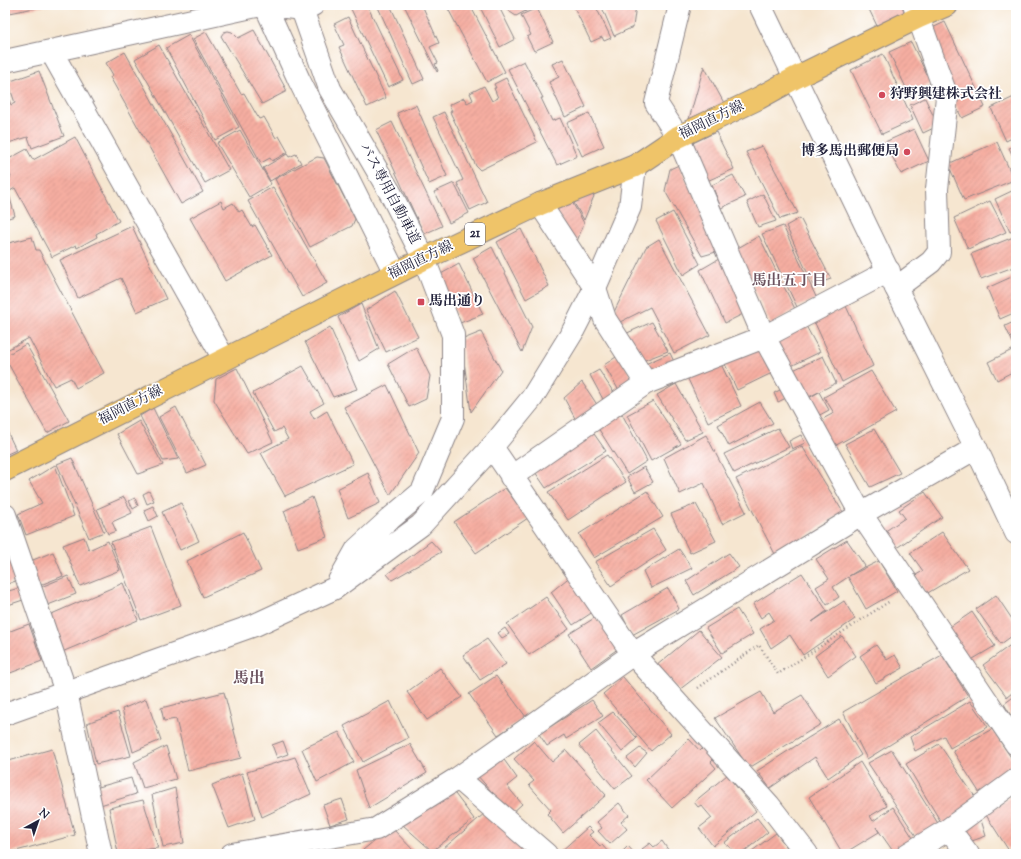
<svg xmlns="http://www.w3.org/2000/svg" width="1021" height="859" font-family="'Sorts Mill Goudy','Noto Serif JP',serif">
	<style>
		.building { fill: url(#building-hatch) }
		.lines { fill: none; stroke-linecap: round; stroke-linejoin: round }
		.minor-casing { stroke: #8c8486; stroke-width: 24 }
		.tertiary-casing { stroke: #8c8486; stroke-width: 24 }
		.primary-casing { stroke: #8c8486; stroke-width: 24 }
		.path { stroke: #8c8486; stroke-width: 2.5; stroke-dasharray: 1 3; stroke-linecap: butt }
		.minor { stroke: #fff; stroke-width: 22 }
		.tertiary { stroke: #fff; stroke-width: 22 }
		.primary { stroke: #efc469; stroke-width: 22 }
		.poi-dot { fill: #d1495b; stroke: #fff; stroke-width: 1.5 }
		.labels { text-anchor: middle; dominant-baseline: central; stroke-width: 3.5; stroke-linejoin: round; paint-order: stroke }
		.shield { fill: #fff; stroke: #646476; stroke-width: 1 }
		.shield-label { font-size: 13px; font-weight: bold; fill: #22223b }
		.poi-label { font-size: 14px; font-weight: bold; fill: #22223b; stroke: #fff; text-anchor: start }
		.street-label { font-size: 14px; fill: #22223b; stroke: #fff }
		.neighbourhood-label { font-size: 15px; font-weight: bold; fill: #6c535f; stroke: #fff }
		.quarter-label { font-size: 16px; font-weight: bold; fill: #6c535f; stroke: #fff }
	</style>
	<defs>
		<pattern id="building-hatch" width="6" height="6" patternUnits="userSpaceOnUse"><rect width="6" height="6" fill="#f6aea1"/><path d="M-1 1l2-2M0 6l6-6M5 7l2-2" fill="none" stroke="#d3958c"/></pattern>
	</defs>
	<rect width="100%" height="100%" fill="#fff"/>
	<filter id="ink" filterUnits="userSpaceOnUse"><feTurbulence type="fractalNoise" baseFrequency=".025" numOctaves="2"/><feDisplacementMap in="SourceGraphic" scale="8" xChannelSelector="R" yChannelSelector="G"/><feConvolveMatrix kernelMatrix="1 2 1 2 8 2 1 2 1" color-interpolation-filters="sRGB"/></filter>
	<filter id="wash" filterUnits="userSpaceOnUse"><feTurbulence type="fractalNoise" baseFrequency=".012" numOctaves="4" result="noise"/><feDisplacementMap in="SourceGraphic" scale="16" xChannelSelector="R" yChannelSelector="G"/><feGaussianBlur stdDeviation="0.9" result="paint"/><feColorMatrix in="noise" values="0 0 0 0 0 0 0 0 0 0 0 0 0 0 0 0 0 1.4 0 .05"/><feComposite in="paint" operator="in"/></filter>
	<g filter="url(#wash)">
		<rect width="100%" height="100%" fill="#f6e6d0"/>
		<g id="blocks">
			<!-- building -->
			<path class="building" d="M5,5H44V6L5,14Z
				M359,5H367L403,80L388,87L351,9Z
				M377,5H390L424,79L413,84Z
				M404,5H422L439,43L430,47L438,63L435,64L438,71L437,72Z
				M446,5H470L505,72L487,82Z
				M479,5H498L515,39L500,47Z
				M506,5H537L516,16L510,12Z
				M573,5H595L611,38L604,41L602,37L591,42Z
				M601,5H636L633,27L614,36Z
				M867,5H902L908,17L878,28Z
				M537,8L553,42L534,51L527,37L531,35L521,15Z
				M348,17L386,98L367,107L339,47L344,45L334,24Z
				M945,22L985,107L962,118L951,97L928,30Z
				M254,30L287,91L262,104L221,36L224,32L228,31L232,32L238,38Z
				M206,32L241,94L244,93L259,119L264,117L276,138L279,136L288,152L272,161L270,158L261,163L193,39Z
				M189,35L239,127L215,140L166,48Z
				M911,42L931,83L909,94L889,52Z
				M159,45L229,170L205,183L135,59Z
				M125,52L203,192L181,204L110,77L113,75L106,63Z
				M883,54L913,120L882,134L851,70Z
				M563,59L586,107L565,117L549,82L559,77L552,64Z
				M524,61L543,98H541L552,121L560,118L577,156L557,165L508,69Z
				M704,66L724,103L689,119Z
				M39,71L64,136L32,148L28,137L5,144V89L11,105L15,103L8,82Z
				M506,78L537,142L480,170L476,166L450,112L452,111L449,105L464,98L467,103L473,100L470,93L484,86L492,101L498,98L494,88H496L494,84Z
				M1016,96V136L1006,141L991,108Z
				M925,98L938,126L923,133L910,105Z
				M416,105L447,176L429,184L397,113Z
				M444,112L487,202L470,210L457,183L463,180L433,117Z
				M589,113L604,146L582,156L567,123Z
				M392,122L442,226L424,234L376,130Z
				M914,129L929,161L901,174L885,142Z
				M240,130L271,184L249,197L217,143Z
				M716,132L734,169L707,181L693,143Z
				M75,137L119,221L96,234L97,237L77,248L76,245L52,257L15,188L10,191L7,179L11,177L5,166V161L27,149L33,160Z
				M997,142L1014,180L964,200L948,164Z
				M1016,145V162L1009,148Z
				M762,146L798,213L780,219L746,152Z
				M287,154L289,157L296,154L301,163L270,181L263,168Z
				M317,157L324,158L355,219L352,226L310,247L275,179Z
				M679,165L723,250L702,256L665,191L670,169Z
				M733,175L745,197L721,208L712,185Z
				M5,180L15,216L5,219Z
				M454,183L469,213L449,223L434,192Z
				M273,187L327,283L302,297L248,201Z
				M1016,189V230L1010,232L995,199Z
				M592,193L594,196L584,220L574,203Z
				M763,194L776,221L758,227L747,202Z
				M221,201L224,208L233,203L239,212L242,210L252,227L255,225L272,255L225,281L190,218Z
				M990,201L1006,232L968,249L954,218Z
				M572,202L584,223L576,244L554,210Z
				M673,212L700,264L683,275L656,221Z
				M800,218L831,279L813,285L786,226Z
				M132,226L166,299L137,312L121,278L78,298L60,260Z
				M783,226L817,299L797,307L762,234Z
				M521,229L549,286L526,299L497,242Z
				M759,236L795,309L771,325L736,249Z
				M1016,236V266L981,279L971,254Z
				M32,237L36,250H39L104,373L76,388L71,378L54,386L29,338L5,351V244Z
				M659,239L710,335L674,353L650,307L618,323L613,314L646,247Z
				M492,247L532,327L522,352L473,258Z
				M724,256L749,311L725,323L700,270Z
				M459,264L483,314L460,323L439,275Z
				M1016,275V312L1000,319L987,288Z
				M395,291L418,337L386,352L366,310Z
				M361,304L379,349L359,361L338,317Z
				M846,306L873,366L842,382L814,321Z
				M1016,321V342L1013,343L1005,326Z
				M652,322L668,351L640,362L625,334Z
				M805,324L820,352L787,368L771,341Z
				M330,327L357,389L333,397L305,342Z
				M481,332L501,370L471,412L461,340Z
				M26,344L69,421L47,433L5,358V356Z
				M760,346L774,372L737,390L724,362Z
				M416,347L430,376L426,399L409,407L388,364Z
				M1016,348V370L997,380L988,362Z
				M670,353L676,366L649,376L643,365Z
				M619,355L636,384L621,394L604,365Z
				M823,356L836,383L805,399L791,371Z
				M720,362L741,406L708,422L687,377Z
				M303,366L324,403L310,411L314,419L327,411L353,464L285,496L261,453L288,439L282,428L274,432L253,393Z
				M237,368L273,442L247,454L214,400L216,379Z
				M599,370L616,396L605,403L590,375Z
				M871,371L896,412L831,448L817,422L834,413L824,397Z
				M582,382L598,406L577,422L564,398Z
				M676,384L703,432L685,440L657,395Z
				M387,385L419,453L390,495L344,407Z
				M782,389L786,398L778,402L774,393Z
				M819,392L829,410L814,418L804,401Z
				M653,401L681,444L651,461L627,415Z
				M760,402L773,423L729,446L718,425Z
				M176,407L206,465L187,473L159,417Z
				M153,408L178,459L163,461L140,416Z
				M622,414L647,461L627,474L598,428Z
				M139,421L163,465L138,474L117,434Z
				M5,427L16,450L5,455Z
				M778,428L789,447L734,473L724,454Z
				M874,429L900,473L870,487L845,444Z
				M592,431L606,451L546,488L533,469Z
				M706,435L746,512L722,524L704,483L680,494L664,458Z
				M801,435L805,443L792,449L789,441Z
				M802,446L843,512L776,556L736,479Z
				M607,455L626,482L568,520L548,492Z
				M72,458L104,532L89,538L57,464Z
				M55,465L74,516L26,535L18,514L42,503L29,481Z
				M644,467L653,482L635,492L627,477Z
				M368,473L380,503L348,518L337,489Z
				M505,488L528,518L476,553L454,522Z
				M149,491L154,501L147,504L143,494Z
				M647,491L663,517L594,558L579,534Z
				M925,492L942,517L895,549L884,532L905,518L899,510Z
				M124,497L132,513L112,522L116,531L108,534L97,509Z
				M312,497L327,537L298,548L284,511Z
				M135,498L138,506L133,509L129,501Z
				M181,503L199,541L180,550L162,512Z
				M696,504L716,541L690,553L671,514Z
				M153,506L158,516L149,521L144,510Z
				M151,527L181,605L141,620L111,542Z
				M653,529L666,550L611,586L595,562Z
				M243,532L261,571L203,597L187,561Z
				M942,532L968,569L926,594L916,575L923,571L910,553Z
				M84,537L89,550L108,541L120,570L80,586L63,545Z
				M847,540L865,566L849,576L879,561L897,591L866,609L848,577L833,587L839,597L827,605L816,587L829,579L816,559Z
				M431,541L441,552L392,580L387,574Z
				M5,545L18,580L5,585Z
				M679,549L692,568L651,588L643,571Z
				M53,552L63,576L38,586L28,562Z
				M729,553L739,567L694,595L686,581Z
				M802,573L827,611L812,622L844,601L855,619L803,655L790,635L771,648L760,629L774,620L769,612L761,618L753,604Z
				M572,575L596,610L573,625L551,592Z
				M68,576L76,594L48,605L41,587Z
				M123,583L138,620L62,652L47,616Z
				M19,588L23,600L5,606V592Z
				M668,588L679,609L632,635L622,615Z
				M996,595L1016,625V633L1001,644L976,609Z
				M546,597L569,629L529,655L507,624Z
				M737,609L753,634L722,653L706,628Z
				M972,612L995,646L968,662L947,629Z
				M596,617L619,648L591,668L569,634Z
				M29,624L42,661L5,675V633Z
				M505,628L509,634L502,638L498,633Z
				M699,630L722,657L679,690L656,666Z
				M842,636L856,656L828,676L815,656Z
				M487,639L506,664L480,680L463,655Z
				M1016,641V690L1007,697L983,665Z
				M876,645L887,660L895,655L903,668L876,683L860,656Z
				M942,655L968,696L867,759L843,712Z
				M440,668L462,697L427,720L407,692Z
				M496,676L526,717L498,735L469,694Z
				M623,677L671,734L651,751L603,694Z
				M224,692L241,758L188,771L176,719L164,721L161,708Z
				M761,692L773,712L802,695L821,724L749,768L715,718Z
				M1016,695V724L1004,704Z
				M146,699L161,740L133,752L122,709Z
				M592,700L603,716L566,739L564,735L547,746L539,734Z
				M390,701L408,738L363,762L344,726Z
				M970,701L988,727L950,748L944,736L915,751L910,737Z
				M118,712L131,756L96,764L87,723Z
				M613,712L637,738L622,752L598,723Z
				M839,719L861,755L828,778L815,757L770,788L757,771L808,738Z
				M992,729L1016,765V769L981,795L953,751Z
				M596,731L632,776L615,789L579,745Z
				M339,732L354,762L317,782L302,749Z
				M689,739L700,751L704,747L714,759L711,762L716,768L672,808L646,780Z
				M283,741L288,754L277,758L272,745Z
				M534,741L552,762L566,750L606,795L563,833L547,814L551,810L529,785L534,781L514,759Z
				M410,744L427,773L369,808L356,770Z
				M939,744L978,801L944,827L906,764Z
				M166,746L176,779L143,788L134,762Z
				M640,748L647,753L635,767L627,758Z
				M52,749L75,835L5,854V762Z
				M892,750L939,825L918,839L868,763Z
				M295,757L311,794L262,817L247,772Z
				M502,757L517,778L507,786L522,804L511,814L477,775Z
				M860,762L887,806L870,816L873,821L893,807L915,841L896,854H895L876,827L879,832L843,854L809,797Z
				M242,773L255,819L229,828L212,785Z
				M727,775L756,811L713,846L699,828L712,818L701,805L698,807L694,802Z
				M131,778L136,794L97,806L95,788Z
				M175,788L184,843L163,847L152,795Z
				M452,790L474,819L432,851L403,825Z
				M1016,793V854H1011L986,815Z
				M342,799L349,819L330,825L323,805Z
				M143,800L158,848L118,853L109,808Z
				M619,803L629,815L621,822L627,829L610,844L598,831L602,828L597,822Z
				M485,813L527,845L517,854H437Z
				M757,818L768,832L741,854H739L724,843Z
				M981,820L986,836L969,842L964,826Z
				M391,827L417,854H366L363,850Z
				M588,827L593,832L589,835L600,846L602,845L610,854H562L560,852Z
				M776,833L792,854H748Z
				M662,841L671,854H646L642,849L650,843L654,847Z
				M628,846L635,854H620Z"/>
		</g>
	</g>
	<g filter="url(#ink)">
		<use href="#blocks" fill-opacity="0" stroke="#8c8486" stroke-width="1"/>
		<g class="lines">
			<!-- minor casing -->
			<g class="minor-casing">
				<path id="minor" d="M265,5L299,80L395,273
					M270,5L302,9L313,5
					M51,51L224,359
					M5,61L261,5
					M678,137L764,337L861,514L1016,744
					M540,204L595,288L605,319L646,383
					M896,288L931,262L939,252L937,189L947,97L914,5
					M492,447L633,654L769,805L807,854
					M511,477L646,383L764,337L889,271
					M5,515L66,692L101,854
					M458,778L546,854
					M949,829L968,854
					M232,854L376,829L458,778L633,654L861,514L976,448
					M908,854L949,829L1016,780"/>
			</g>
			<!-- tertiary casing -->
			<g class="tertiary-casing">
				<path id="tertiary" d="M302,5V9L330,89L391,194L424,259L453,335V418L422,492L391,518L357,549L339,581
					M760,5L896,288L976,448L1016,533
					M678,137L656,103L680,5
					M5,714L255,625L335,588L421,525L492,447L532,398L572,333L595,288L630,207L635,166"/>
			</g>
			<!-- primary casing -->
			<g class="primary-casing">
				<path id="primary" d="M5,470L424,259L540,204L635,166L678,137L759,98L795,78L919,17L947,5"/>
			</g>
			<!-- path -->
			<path class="path" d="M698,688L759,645L778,674L890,601"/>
			<!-- minor -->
			<use href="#minor" class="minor"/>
			<!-- tertiary -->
			<use href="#tertiary" class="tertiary"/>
			<!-- primary -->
			<use href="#primary" class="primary"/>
		</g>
	</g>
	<!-- markers -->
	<g class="poi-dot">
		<circle cx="882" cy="95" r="4"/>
		<circle cx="907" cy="152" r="4"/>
		<rect x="417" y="298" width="8" height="8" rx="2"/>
	</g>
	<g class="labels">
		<!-- shield labels -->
		<rect class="shield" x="465" y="223" width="20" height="22" rx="3"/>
		<g class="shield-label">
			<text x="475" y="234">21</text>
		</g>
		<!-- poi labels -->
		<g class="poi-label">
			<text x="890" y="95">狩野興建株式会社</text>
			<text x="899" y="152" text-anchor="end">博多馬出郵便局</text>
			<text x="429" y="302">馬出通り</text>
		</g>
		<!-- street labels -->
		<g class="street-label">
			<text transform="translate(712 121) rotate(-26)">福岡直方線</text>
			<text transform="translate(389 194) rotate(62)">バス専用自動車道</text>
			<text transform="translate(421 261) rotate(-26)">福岡直方線</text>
			<text transform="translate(131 406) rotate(-27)">福岡直方線</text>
		</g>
		<!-- neighbourhood labels -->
		<g class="neighbourhood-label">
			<text x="789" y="281">馬出五丁目</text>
		</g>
		<!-- quarter labels -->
		<g class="quarter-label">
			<text x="249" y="679">馬出</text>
		</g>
	</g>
	<!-- margin -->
	<rect width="1021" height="859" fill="none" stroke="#fff" stroke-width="20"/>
	<!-- north arrow -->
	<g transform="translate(38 821) rotate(40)" stroke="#ffffff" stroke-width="3" paint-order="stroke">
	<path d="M0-3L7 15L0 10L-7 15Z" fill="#22223b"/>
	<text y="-6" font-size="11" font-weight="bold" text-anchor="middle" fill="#22223b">N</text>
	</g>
</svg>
